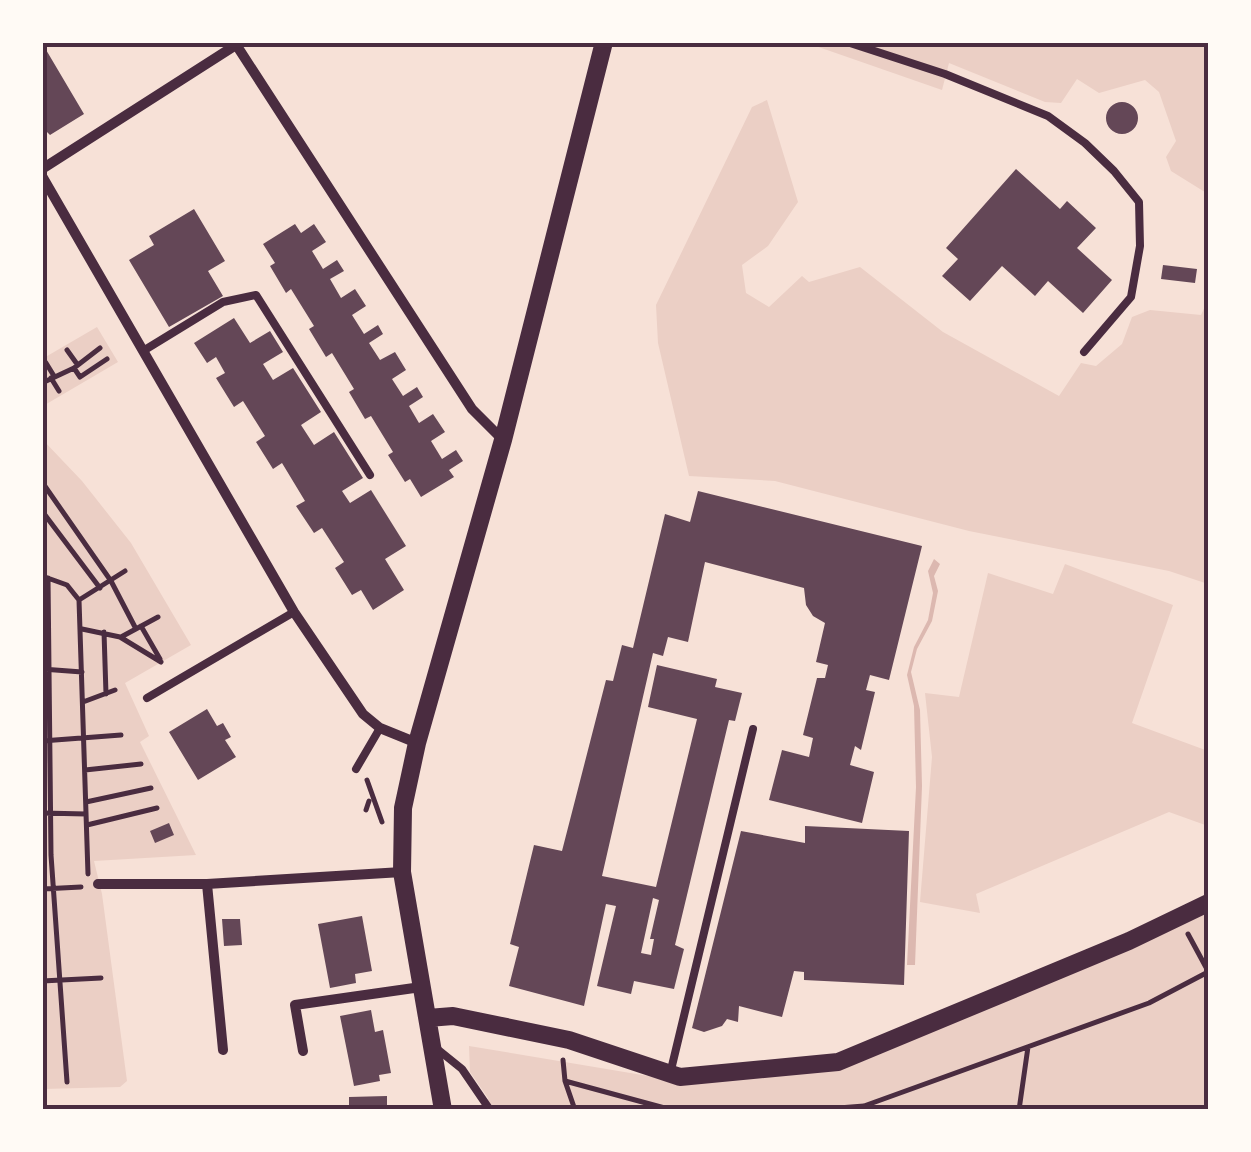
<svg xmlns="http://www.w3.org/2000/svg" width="1251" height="1152" font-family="Manrope,sans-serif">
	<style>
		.green { fill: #ebcfc5 }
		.water { fill: #dcb8b0 }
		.building { fill: #644757; fill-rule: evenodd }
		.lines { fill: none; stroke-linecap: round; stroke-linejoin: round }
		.path { stroke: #4a2c40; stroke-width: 5 }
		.service { stroke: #4a2c40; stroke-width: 8 }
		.minor { stroke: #4a2c40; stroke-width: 10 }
		.tertiary { stroke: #4a2c40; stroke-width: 18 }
		.neatline { fill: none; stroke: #4a2c40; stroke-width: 4 }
	</style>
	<rect width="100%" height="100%" fill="#f7e1d7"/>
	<!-- green -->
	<path class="green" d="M807,43H1208V194L1171,171L1166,157L1176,141L1159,92L1145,80L1099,93L1077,79L1061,103L1045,102L949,63L942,90Z
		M767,100L798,202L768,246L742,265L746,293L769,307L802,276L809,282L860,267L943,332L1059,396L1081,363L1096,366L1122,344L1132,317L1150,310L1201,315L1208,300V584L1169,571L969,531L775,481L689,476L658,343L656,305L752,107Z
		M97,327L118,362L43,406L42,359Z
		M42,439L82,481L131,543L191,645L125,683L149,736L140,742L196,855L94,861L102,894L127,1081L120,1087L43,1089Z
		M1065,564L1173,605L1132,723L1208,751V826L1169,812L976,894L980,913L920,902L932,757L925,693L959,697L988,573L1053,594Z
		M1208,910V1109H489L488,1098L470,1072L469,1046L678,1081L839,1064Z"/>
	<!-- water -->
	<path class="water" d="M934,559L940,564L934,576L938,591L932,621L917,649L911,672L920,710L922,786L915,965H907L916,787L914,706L907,675L914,647L928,620L933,593L928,571Z"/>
	<!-- building -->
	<path class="building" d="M42,43L84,114L50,135L42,127Z
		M1106 118a16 16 0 1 1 32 0a16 16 0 1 1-32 0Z
		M1016,169L1060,209L1067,201L1096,228L1077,248L1112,280L1083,313L1048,281L1035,296L1002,266L970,301L942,276L958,259L946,248Z
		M194,209L225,261L208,271L223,296L169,327L129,260L154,245L149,236Z
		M295,224L301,233L314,224L326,242L312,251L323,269L337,260L344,271L330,279L341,298L355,289L366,306L352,315L364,334L378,325L383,334L369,343L380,360L395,352L406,370L392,379L403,396L417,387L423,397L409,406L419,423L433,414L445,432L431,441L442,459L456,450L463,461L449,470L454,477L421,497L410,479L405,482L388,455L393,452L371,416L365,419L349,392L354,389L332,353L326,357L309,329L314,326L291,289L286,293L270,266L275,263L263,244Z
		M1163,265L1197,269L1195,283L1161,279Z
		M234,318L250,343L270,331L283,352L263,364L273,380L293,368L321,412L301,425L314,445L334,432L363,478L342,491L350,503L371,490L406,546L385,559L404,590L373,610L361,590L352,595L335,568L344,562L322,528L314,533L296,506L305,501L282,463L273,469L256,442L265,436L243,401L234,407L216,378L225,373L216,357L207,363L194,343Z
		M698,491L922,546L889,680L870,675L866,690L875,692L861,750L855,746L850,765L874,772L862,823L769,800L782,750L809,757L813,738L803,735L817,678H825L828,665L816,662L825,623L813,616L806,605L804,588L705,562L688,642L668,637L663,656L653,653L602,876L656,887L697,719L648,707L657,665L717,679L715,687L742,693L735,721L729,720L675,945L684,949L674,989L634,981L631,994L597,986L616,906L606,904L584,1006L509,986L519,947L510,944L534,845L562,851L606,680L613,681L622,645L633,648L665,514L690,522ZM653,898L659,900L650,939H654L651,955L641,953Z
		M207,709L217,726L223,723L231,737L225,740L236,757L198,780L169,732Z
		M169,823L174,835L155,843L150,831Z
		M805,826L909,831L904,985L804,980V972L794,971L782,1017L739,1006L738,1022L727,1019L722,1026L704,1032L692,1028L741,831L805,843Z
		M362,916L372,971L355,974L356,983L330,988L318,924Z
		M222,919H240L242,945L224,946Z
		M371,1010L375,1032L383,1030L391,1073L379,1075L380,1081L354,1086L340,1016Z
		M387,1096V1110H349V1097Z"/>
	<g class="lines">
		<!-- path -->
		<path class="path" d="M67,350L77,364
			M46,363L54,376
			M74,368L80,377L107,359
			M51,378L59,391
			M42,383L74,368L100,348
			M42,482L111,581L136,629
			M42,511L100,588
			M42,576L67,585L79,600L88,874
			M48,578L51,855L67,1082
			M79,600L125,571
			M141,626L160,659
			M82,629L120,637L161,662
			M104,632L106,694
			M121,637L158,617
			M42,669L82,672
			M83,702L115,690
			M42,741L121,735
			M85,770L141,764
			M367,780L382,822
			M86,802L151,788
			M366,810L369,801
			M42,813L86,814
			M87,825L157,808
			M42,889L81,887
			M1188,934L1208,971
			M42,981L101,978
			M563,1060L565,1081L672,1110
			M565,1081L575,1110
			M813,1110L864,1106L1149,1003L1208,972
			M1019,1110L1028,1047"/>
		<!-- service -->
		<path class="service" d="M847,42L945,74L1048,116L1085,143L1114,171L1139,202L1140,246L1131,297L1084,352
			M143,351L223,302L256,295L370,475
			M147,698L294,612
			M356,769L380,728
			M436,1048L462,1069L490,1110
			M670,1074L753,729"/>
		<!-- minor -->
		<path class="minor" d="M237,46L472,409L503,440
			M42,169L239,43
			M42,176L294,612L363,714L380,728L417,743
			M98,884H207L402,872
			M207,884L223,1050
			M303,1051L295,1005L421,987"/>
		<!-- tertiary -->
		<path class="tertiary" d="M428,1018L453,1016L569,1040L680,1077L838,1062L1129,941L1208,903
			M443,1110L402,872L403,808L417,743L503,440L604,42"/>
	</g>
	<!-- border -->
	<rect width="1251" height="1152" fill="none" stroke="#fffaf5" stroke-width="90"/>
	<rect x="45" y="45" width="1161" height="1062" class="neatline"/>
</svg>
